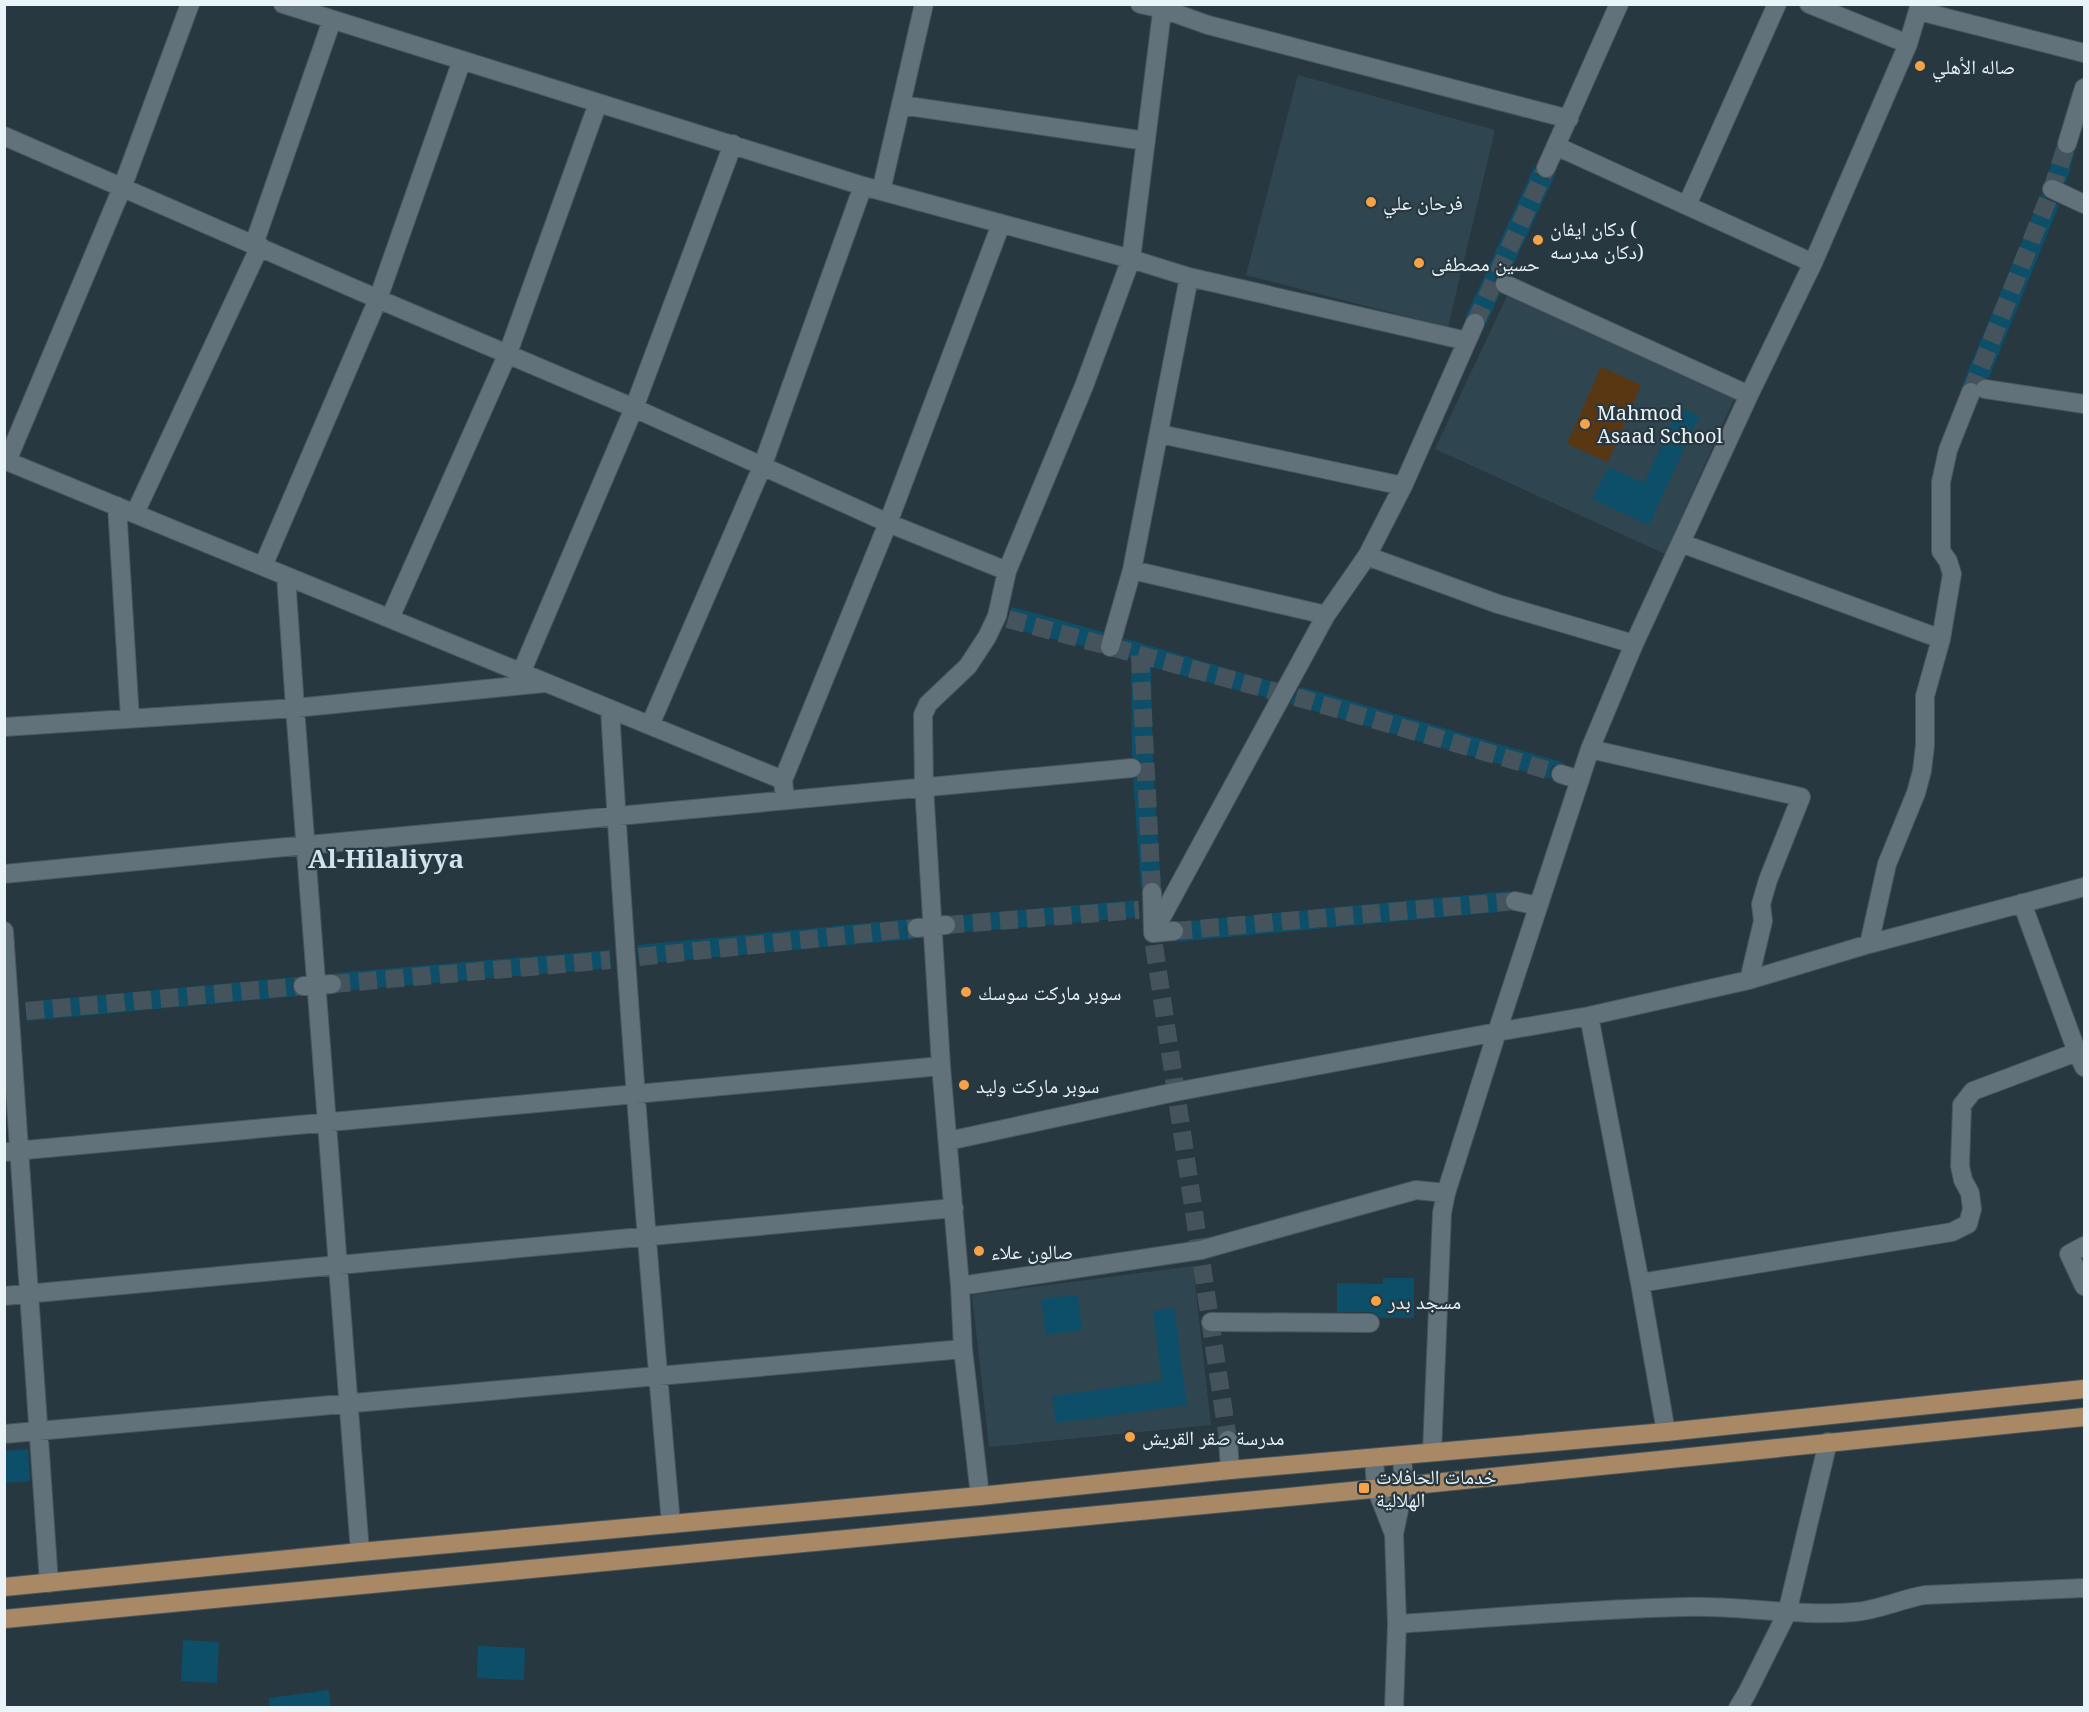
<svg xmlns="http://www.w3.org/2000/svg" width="2089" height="1712" font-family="'Noto Serif','Noto Naskh Arabic',serif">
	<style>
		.built { fill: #2f4650 }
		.green { fill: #593713 }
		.building { fill: #0d4f68 }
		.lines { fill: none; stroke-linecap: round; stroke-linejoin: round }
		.minor-tunnel { stroke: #45545c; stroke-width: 18; stroke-dasharray: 18 9; stroke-linecap: butt }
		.minor-casing { stroke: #48565d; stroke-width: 20 }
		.major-casing { stroke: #48565d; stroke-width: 20 }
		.minor { stroke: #61727b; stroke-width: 18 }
		.major { stroke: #a98965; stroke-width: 18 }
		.poi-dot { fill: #f6a247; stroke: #283840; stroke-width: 2 }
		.labels { text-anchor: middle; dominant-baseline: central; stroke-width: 4.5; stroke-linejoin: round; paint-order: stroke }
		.poi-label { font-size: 20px; fill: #e9f3f8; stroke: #283840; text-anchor: start }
		.district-label { font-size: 26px; font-weight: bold; fill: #d0e4ee; stroke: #283840 }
	</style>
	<rect width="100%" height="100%" fill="#283840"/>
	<!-- built -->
	<path class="built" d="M1298,75L1495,130L1448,327L1246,275Z
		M1507,296L1734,399L1665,554L1435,449Z
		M1193,1266L1211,1425L989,1447L972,1295Z"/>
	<!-- green -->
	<path class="green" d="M1601,367L1641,385L1608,462L1567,444Z"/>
	<!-- building -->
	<path class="building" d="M2056,145L2058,151L2063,155H2070L2075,151L2066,183L2056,179H2047Z
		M1535,165L1537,174L1542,178L1548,179L1556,173L1509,274L1503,273L1495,279L1494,286L1500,294L1486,325L1484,317L1479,313L1473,312L1465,318Z
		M2042,193L2047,199L2059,205L1989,378H1981L1976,382L1969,381L1961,388Z
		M1679,407L1699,416L1649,525L1592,499L1608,467L1644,483Z
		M1012,607L1103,632L1099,650L1005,627Z
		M1124,638L1276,683L1268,698L1151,667L1153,766L1161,885L1151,881L1146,883L1141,889L1133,779L1139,777L1143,768L1141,761L1132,757L1131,658L1118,655Z
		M1302,687L1565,763L1553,766L1550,771L1551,779L1290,704L1298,690H1300Z
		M1510,891L1504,899L1505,905L1510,911L1175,942L1181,940L1184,935L1185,929L1181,922Z
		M1138,900L1139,917L954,933L957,924L952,916Z
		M910,919L907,924L906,930L908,935L915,939L639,964L637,945Z
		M610,950L611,968L340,991L343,984L342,978L334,973Z
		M296,977L293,982L292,987L298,996L27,1021L25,1002Z
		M1383,1278H1414V1318H1380L1376,1314L1371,1312H1337V1283L1383,1284Z
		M1078,1295L1082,1330L1046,1335L1041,1299Z
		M1174,1308L1187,1405L1056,1423L1052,1396L1162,1381L1153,1311Z
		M28,1449L30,1481L4,1483V1451Z
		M183,1640L219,1642L217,1683L181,1681Z
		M478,1646L525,1648L524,1680L477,1678Z
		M329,1690L331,1707H269V1698Z"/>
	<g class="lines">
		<!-- minor-tunnel -->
		<path class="minor-tunnel" d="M1475,323L1546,168
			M1971,392L2052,189L2067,144
			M1008,619L1277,692
			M1140,655L1152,892
			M1296,697L1561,774
			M946,925L1139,910
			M1174,931L1515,901
			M1154,945L1228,1440
			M639,957L917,928
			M332,984L610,960
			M26,1011L303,986"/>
		<!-- minor casing -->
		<g class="minor-casing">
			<path id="minor" d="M283,4L863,186L1131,259L1189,277L1467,341
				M1140,4L1163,9L1208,25L1569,119
				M1809,4L1908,44
				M1919,11L2084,53
				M901,105L1146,141
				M4,136L378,299L634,408L888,523L1007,571
				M2067,144L2084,88
				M1556,146L1813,263
				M1546,168L1619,4
				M2052,189L2084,204
				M881,191L924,4
				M1687,205L1777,4
				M254,244L332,20
				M1505,284L1749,395
				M1985,389L2084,404
				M1160,434L1403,486
				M4,460L783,780
				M7,461L122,188L190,4
				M117,506L130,719
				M135,513L260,246
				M1681,543L1941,639
				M1367,556L1498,604L1634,644
				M263,566L378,299L462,60
				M1132,570L1326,615
				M286,576L295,708L360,1552
				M390,618L508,353L598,103
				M1110,647L1132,570L1189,277
				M521,673L634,408L733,144
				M610,709C626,981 647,1253 671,1524
				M650,725L762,467L863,186
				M4,727L295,708L545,683
				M1590,749L1801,797L1768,880L1761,904L1763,921L1749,980
				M1561,774L1580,780
				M784,790L783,780L888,523L1001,224
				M4,874C380,838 756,801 1132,768
				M1152,892L1153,932
				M1515,901L1538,906
				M2022,903L2077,1052L2084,1067
				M917,928L946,925
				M4,931L49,1583
				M1153,933L1326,615L1367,556L1403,486L1475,323
				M1153,933L1174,931
				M1869,944L1887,864L1916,793L1922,771L1925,745V696L1941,639L1952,574L1948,561L1941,551V482L1948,450L1971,392
				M303,986L332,984
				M1589,1016L1640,1283L1666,1432
				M948,1141L1175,1092L1497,1032L1589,1016L1749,980L1869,944L2084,887
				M4,1152L941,1066
				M2084,1246L2069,1254L2084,1286
				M1640,1283L1952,1232L1968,1224L1972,1209L1970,1193L1963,1180L1960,1166L1962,1105L1973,1091L2077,1052
				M960,1286L1201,1250L1416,1190L1446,1193
				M4,1296L954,1208
				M1211,1322L1370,1323
				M4,1434L963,1349
				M1228,1440L1230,1470
				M1432,1452L1442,1213L1446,1193L1497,1032L1590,749L1634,644L1749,395L1813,263L1908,44L1920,4
				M1374,1458L1376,1488L1394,1534
				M980,1496L963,1349L960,1286L941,1066L924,786L923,715L928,704L968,666L987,637L997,616L1007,571L1084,386L1131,259L1163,4
				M1397,1624C1492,1618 1587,1609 1683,1607C1740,1605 1797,1617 1855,1612C1879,1610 1901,1599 1925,1595L2084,1588
				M1394,1708L1397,1624L1394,1534L1404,1486L1402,1456
				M1738,1708L1747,1693L1787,1613L1828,1442"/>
		</g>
		<!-- major casing -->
		<g class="major-casing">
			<path id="major" d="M4,1587L360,1552L980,1496L1230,1470L1666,1432L2084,1389
				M4,1619L1404,1486L2084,1417"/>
		</g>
		<!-- minor -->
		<use href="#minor" class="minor"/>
		<!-- major -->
		<use href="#major" class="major"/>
	</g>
	<!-- markers -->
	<g class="poi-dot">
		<circle cx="1920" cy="66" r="6"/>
		<circle cx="1371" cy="202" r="6"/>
		<circle cx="1538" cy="240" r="6"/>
		<circle cx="1419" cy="263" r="6"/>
		<circle cx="1585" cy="424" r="6"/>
		<circle cx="966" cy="992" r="6"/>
		<circle cx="964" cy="1085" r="6"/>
		<circle cx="979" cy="1251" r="6"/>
		<circle cx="1376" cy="1301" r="6"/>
		<circle cx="1130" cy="1437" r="6"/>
		<rect x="1358" y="1482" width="12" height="12" rx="3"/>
	</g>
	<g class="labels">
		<!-- poi labels -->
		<g class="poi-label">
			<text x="1932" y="66">صاله الأهلي</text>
			<text x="1383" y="202">فرحان علي</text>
			<text x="1550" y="228">دكان ايفان (<tspan x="1550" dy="23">دكان مدرسه)</tspan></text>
			<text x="1431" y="263">حسين مصطفى</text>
			<text x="1597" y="412">Mahmod<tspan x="1597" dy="23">Asaad School</tspan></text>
			<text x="978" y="992">سوبر ماركت سوسك</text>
			<text x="976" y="1085">سوبر ماركت وليد</text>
			<text x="991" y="1251">صالون علاء</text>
			<text x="1388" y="1301">مسجد بدر</text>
			<text x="1142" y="1437">مدرسة صقر القريش</text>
			<text x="1376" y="1476">خدمات الحافلات<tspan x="1376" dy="23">الهلالية</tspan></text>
		</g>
		<!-- district labels -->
		<g class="district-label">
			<text x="386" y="858">Al-Hilaliyya</text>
		</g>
	</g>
	<!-- border -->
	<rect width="2089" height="1712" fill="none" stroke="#e9f3f8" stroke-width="12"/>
</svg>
